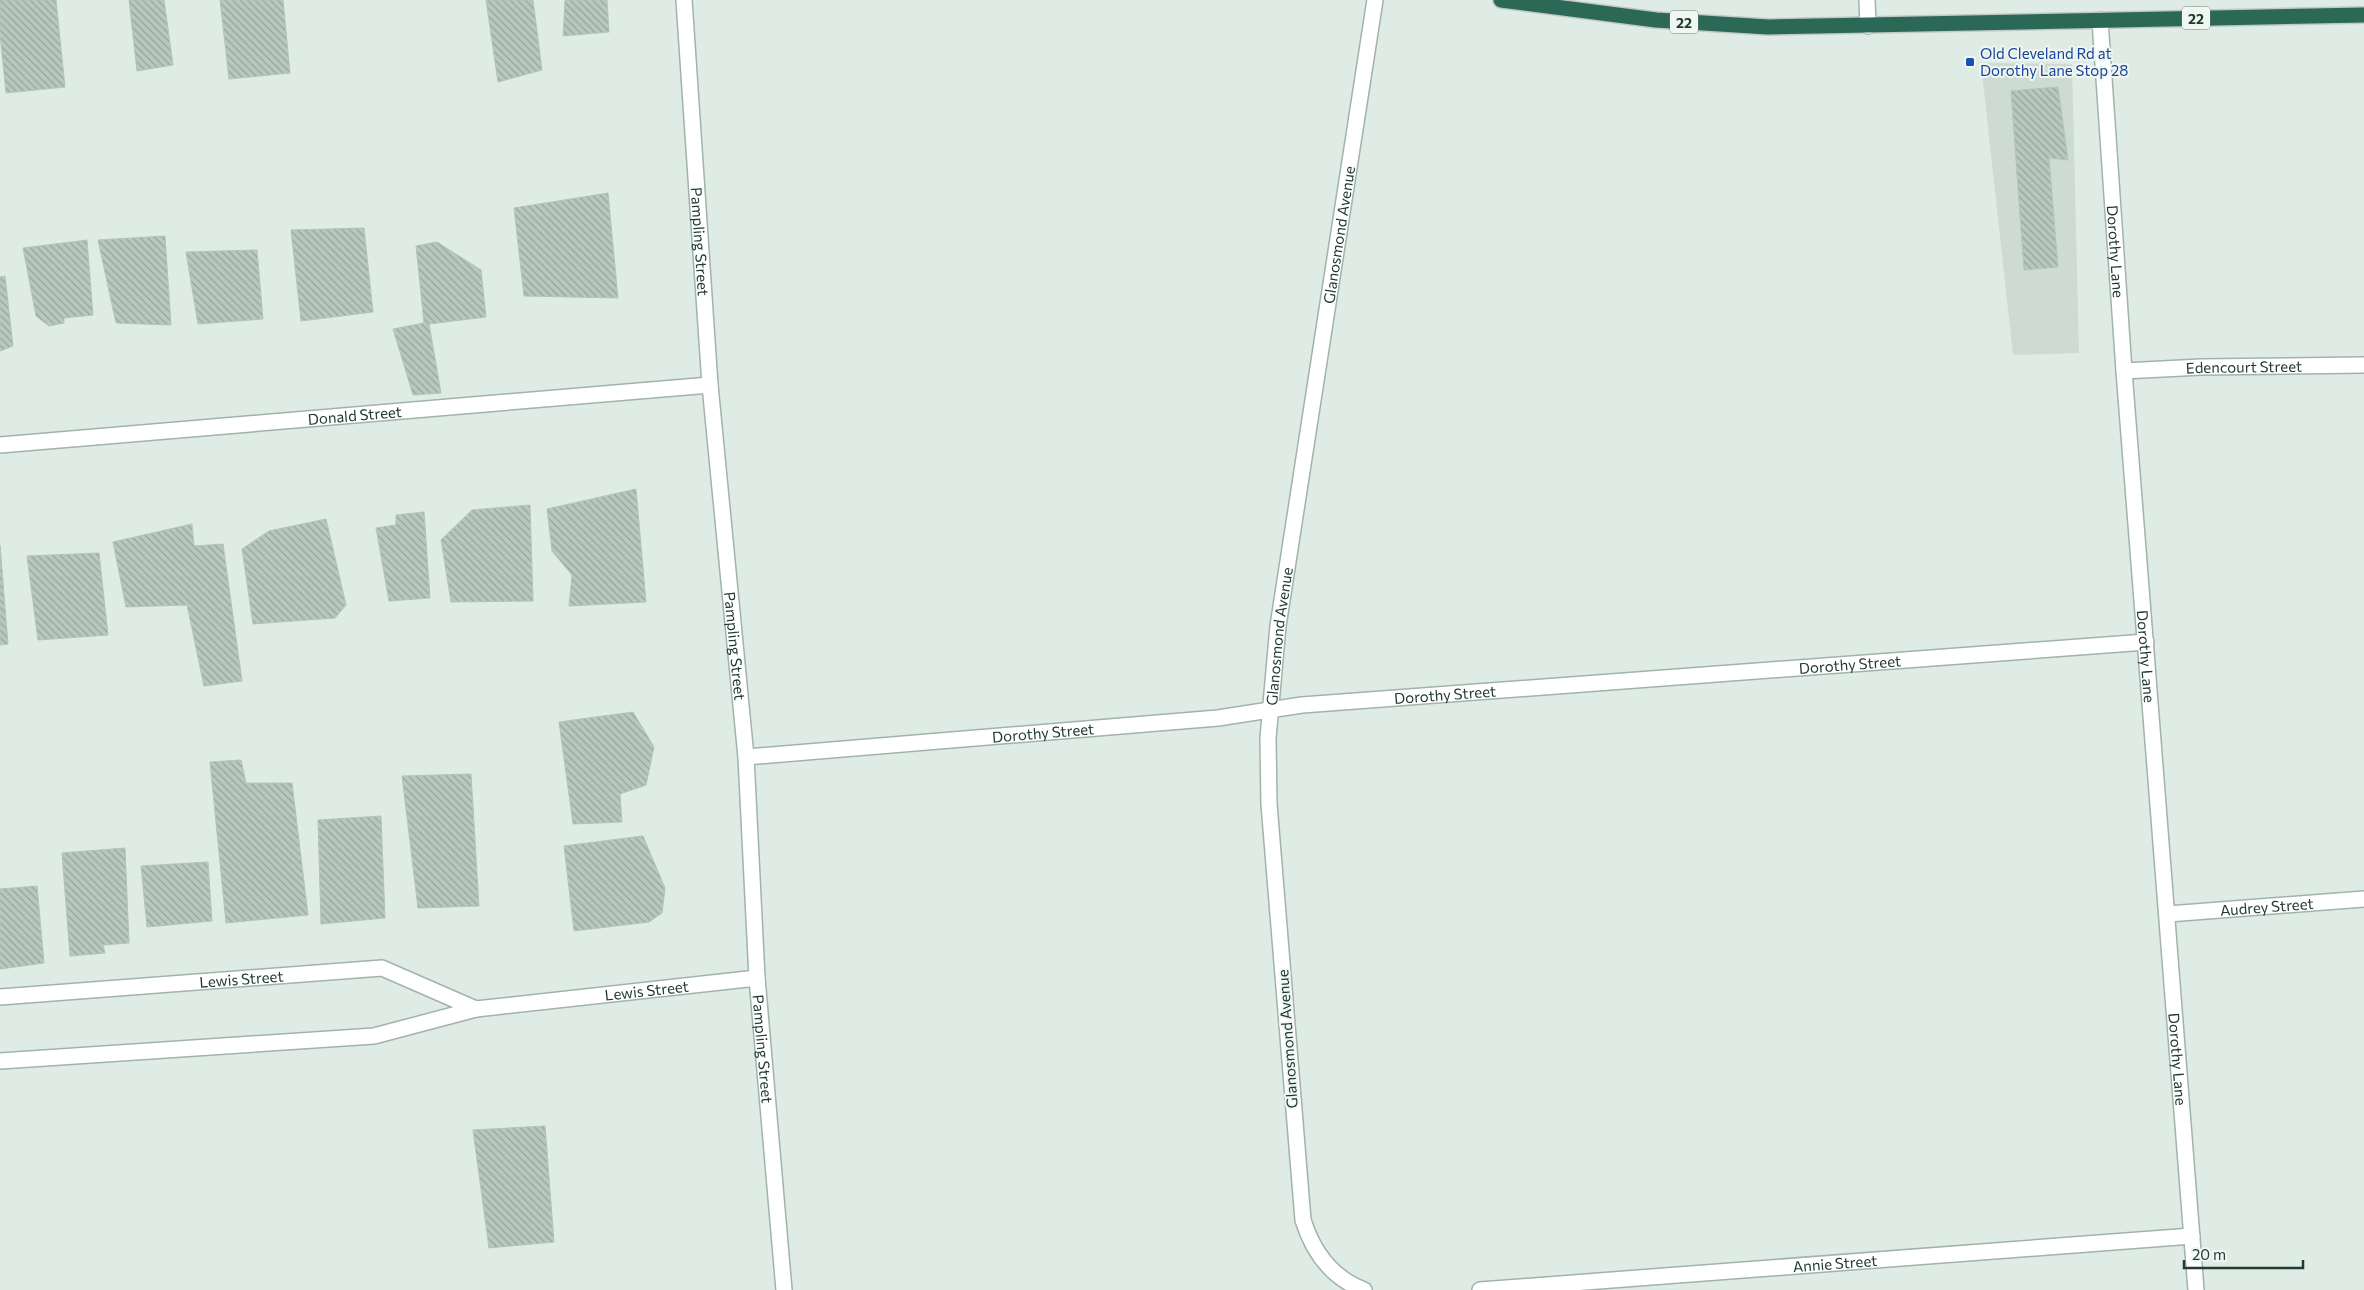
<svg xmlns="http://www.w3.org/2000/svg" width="2364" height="1290" font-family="Commissioner,sans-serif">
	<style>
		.built { fill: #cedbd3 }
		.building { fill: url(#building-back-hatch); stroke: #b2c4bb }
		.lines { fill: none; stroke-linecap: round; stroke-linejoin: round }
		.minor-casing { stroke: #a2b3ab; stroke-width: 18 }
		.highway-casing { stroke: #c1c8c5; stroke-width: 18 }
		.minor { stroke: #fff; stroke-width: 15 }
		.highway { stroke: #2c6856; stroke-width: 15 }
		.transit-dot { fill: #1a4fb4; stroke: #f0f7f3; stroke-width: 2 }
		.labels { text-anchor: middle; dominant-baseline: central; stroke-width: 4; stroke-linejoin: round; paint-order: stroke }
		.shield { fill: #f0f7f3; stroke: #5e736b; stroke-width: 1 }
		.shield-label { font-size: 14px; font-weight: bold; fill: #203b31 }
		.transit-label { font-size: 15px; fill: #164399; stroke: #f0f7f3; text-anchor: start }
		.street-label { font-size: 15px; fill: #203b31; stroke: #f0f7f3 }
	</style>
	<defs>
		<pattern id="building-back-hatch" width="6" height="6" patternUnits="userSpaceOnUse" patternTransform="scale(1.25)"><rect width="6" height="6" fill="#b8c8c0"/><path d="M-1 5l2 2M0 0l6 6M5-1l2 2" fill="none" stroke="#95a49d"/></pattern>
	</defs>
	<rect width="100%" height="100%" fill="#dfebe5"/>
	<!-- built -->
	<path class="built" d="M1981,63L2072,64L2079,353L2013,355Z"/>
	<!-- building -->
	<path class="building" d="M0,0H56L65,87L6,93L0,34Z
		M129,0H164L173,65L137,71Z
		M220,0H283L290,73L229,79Z
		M486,0H533L542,70L498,82Z
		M565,0H607L609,32L563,36Z
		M2058,87L2068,160L2049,158L2058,267L2024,270L2011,91Z
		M608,193L618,298L524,296L514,208Z
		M364,228L373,312L301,321L291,230Z
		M165,236L171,325L116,323L98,240Z
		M87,240L93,315L64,318V323L49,326L36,316L23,248Z
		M437,242L481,270L486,317L429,324L441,393L413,395L393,329L424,323L416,246Z
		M257,250L263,319L198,324L186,252Z
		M5,276L13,346L0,351V277Z
		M636,489L646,602L569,606L572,575L552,551L547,509Z
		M530,505L533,601L451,602L441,540L472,510Z
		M424,512L430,598L389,601L376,528L396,525V515Z
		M326,519L346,605L335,618L253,624L242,549L269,531Z
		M192,524L194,546L223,544L242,681L204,686L187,605L126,607L113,542Z
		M0,545L8,644L0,645Z
		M99,553L108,635L38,640L27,556Z
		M633,712L654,747L646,785L620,794L622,822L573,824L559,722Z
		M241,760L246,783H292L308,915L226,923L210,762Z
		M471,774L479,906L418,908L402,776Z
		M381,816L385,918L321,924L318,820Z
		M643,836L665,888L662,913L649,922L574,931L564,846Z
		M125,848L129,943L103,945L105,953L70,956L62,853Z
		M208,862L212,921L147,927L141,866Z
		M37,886L44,963L0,969V889Z
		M545,1126L554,1242L489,1248L473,1130Z"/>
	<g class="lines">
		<!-- minor casing -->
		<g class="minor-casing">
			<g id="minor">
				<path id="s1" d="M684,0L710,385L746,757L757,978L784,1290"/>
				<path d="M1867,0L1868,26"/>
				<path id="s2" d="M2100,20L2124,371L2196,1290"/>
				<path id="s3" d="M2124,371L2201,367L2364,365"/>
				<path id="s4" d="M0,445L710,385"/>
				<path id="s5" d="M746,757L1218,718L1302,705L2146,642"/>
				<path id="s6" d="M2168,914L2364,899"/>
				<path id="s7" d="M0,997L382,968L476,1009"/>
				<path id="s8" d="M0,1061L374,1036L476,1009L757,978"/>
				<path id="s9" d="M1364,1290C1332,1278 1313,1252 1303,1220L1269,804L1268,738L1278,626L1375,0"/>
				<path id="s10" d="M1480,1290L2192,1236"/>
			</g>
		</g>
		<!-- highway casing -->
		<g class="highway-casing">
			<path id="highway" d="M1501,0L1656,20L1768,27L2364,15"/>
		</g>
		<!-- minor -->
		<use href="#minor" class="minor"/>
		<!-- highway -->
		<use href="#highway" class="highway"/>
	</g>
	<!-- markers -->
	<rect class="transit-dot" x="1965" y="57" width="10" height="10" rx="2.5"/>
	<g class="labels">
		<!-- shield labels -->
		<g class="shield">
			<rect x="2182" y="6.5" width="28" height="23" rx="4"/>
			<rect x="1670" y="10.5" width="28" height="23" rx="4"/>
		</g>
		<g class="shield-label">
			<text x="2196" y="18">22</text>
			<text x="1684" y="22">22</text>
		</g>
		<!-- transit labels -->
		<g class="transit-label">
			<text x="1980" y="53">Old Cleveland Rd at<tspan x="1980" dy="17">Dorothy Lane Stop 28</tspan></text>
		</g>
		<!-- street labels -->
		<g class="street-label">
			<text stroke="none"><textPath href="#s9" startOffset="1088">Glanosmond Avenue</textPath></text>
			<text stroke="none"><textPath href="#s1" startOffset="242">Pampling Street</textPath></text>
			<text stroke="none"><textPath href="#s2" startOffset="232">Dorothy Lane</textPath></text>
			<text stroke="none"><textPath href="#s3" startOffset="120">Edencourt Street</textPath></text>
			<text stroke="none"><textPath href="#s4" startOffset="356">Donald Street</textPath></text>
			<text stroke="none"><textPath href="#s9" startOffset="682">Glanosmond Avenue</textPath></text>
			<text stroke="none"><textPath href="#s1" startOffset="648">Pampling Street</textPath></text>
			<text stroke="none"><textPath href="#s2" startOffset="638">Dorothy Lane</textPath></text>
			<text stroke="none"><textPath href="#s5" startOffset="1108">Dorothy Street</textPath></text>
			<text stroke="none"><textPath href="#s5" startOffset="702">Dorothy Street</textPath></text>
			<text stroke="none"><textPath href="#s5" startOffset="298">Dorothy Street</textPath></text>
			<text stroke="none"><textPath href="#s6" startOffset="99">Audrey Street</textPath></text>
			<text stroke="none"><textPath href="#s7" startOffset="242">Lewis Street</textPath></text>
			<text stroke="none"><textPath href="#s8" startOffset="652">Lewis Street</textPath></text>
			<text transform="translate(1287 1039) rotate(-94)">Glanosmond Avenue</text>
			<text stroke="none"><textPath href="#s1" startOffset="1052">Pampling Street</textPath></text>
			<text stroke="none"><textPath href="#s2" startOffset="1042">Dorothy Lane</textPath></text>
			<text stroke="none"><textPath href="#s10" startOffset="356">Annie Street</textPath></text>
		</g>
	</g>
	<!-- scale -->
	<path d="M2184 1260v8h119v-8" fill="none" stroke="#203b31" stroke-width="2.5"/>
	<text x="2192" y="1260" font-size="15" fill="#203b31" stroke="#f0f7f3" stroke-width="4" paint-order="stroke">20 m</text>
</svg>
